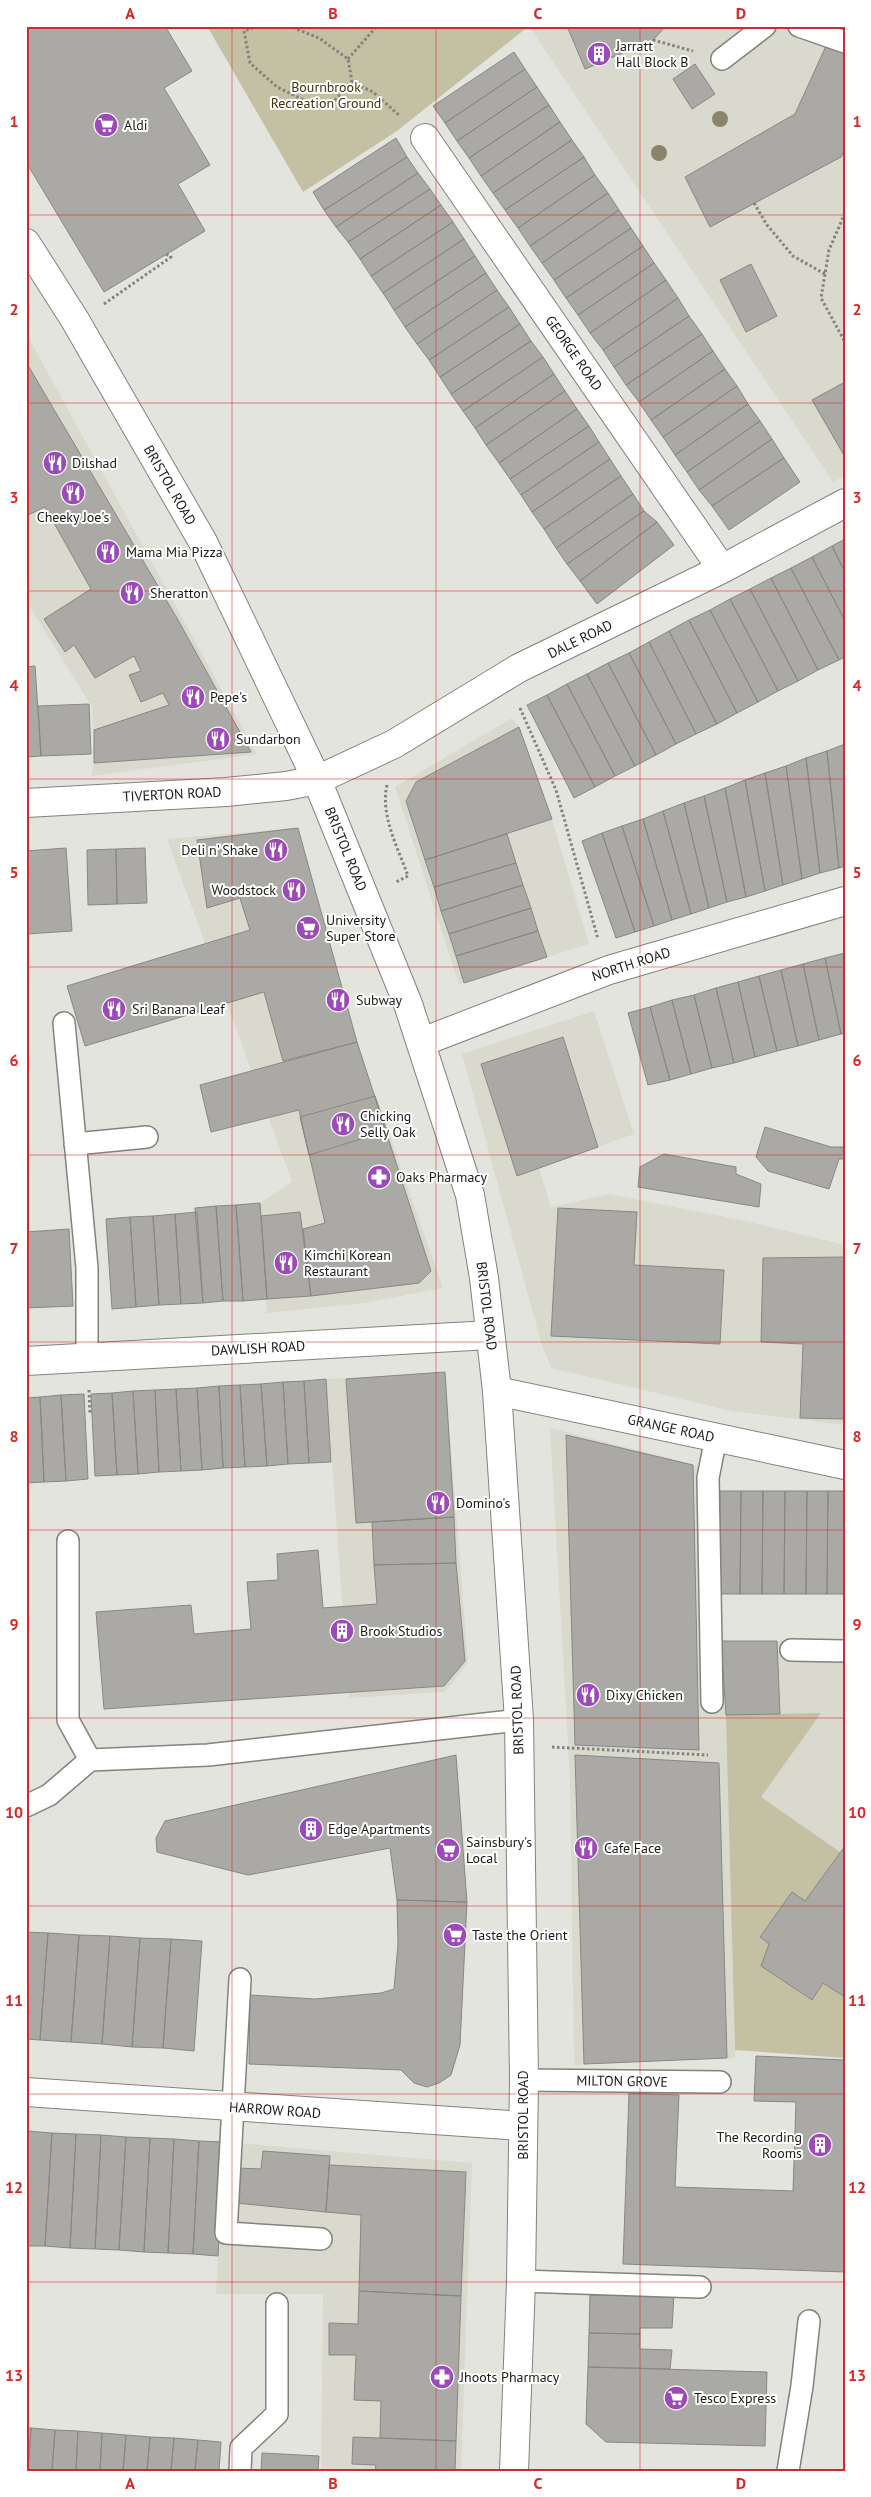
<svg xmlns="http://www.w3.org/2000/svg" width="871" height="2497" font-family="'PT Sans',sans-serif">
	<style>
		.built { fill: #dad9cd }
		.green { fill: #c4c0a3 }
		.building { fill: #aaa9a5; stroke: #878783 }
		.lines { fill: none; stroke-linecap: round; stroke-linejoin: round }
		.lane-casing { stroke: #82827e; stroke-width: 24 }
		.street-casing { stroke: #82827e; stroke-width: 30 }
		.secondary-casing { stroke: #82827e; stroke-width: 30 }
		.path { stroke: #82827f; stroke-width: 3; stroke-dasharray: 2.5 2.5; stroke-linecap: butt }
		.lane { stroke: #fff; stroke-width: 21 }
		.street { stroke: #fff; stroke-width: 28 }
		.secondary { stroke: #fff; stroke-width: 28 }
		.tree { fill: #88856a }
		.grid { fill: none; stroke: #d62828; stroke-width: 1; stroke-opacity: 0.55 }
		.labels { text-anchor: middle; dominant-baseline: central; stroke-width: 4; stroke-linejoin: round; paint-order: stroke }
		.poi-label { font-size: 14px; fill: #1b1a19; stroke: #fff; text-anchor: start }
		.park-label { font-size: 14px; fill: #3d370b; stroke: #fff }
		.street-label { font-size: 14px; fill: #1b1a19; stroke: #fff }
		.neatline { fill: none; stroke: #d62828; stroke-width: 2 }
		.grid-label { font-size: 16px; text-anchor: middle; font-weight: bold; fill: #d62828 }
	</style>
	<rect width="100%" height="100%" fill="#e4e4df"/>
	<!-- built -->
	<path class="built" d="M529,26H845V475L833,482Z
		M26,333L257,754L91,776L94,763L92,707L26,601Z
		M512,718L519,727L552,819L589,944L459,984L395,787Z
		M298,828L357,1042L443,1288L364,1303L267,1313L260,1203L292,1182L167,839Z
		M594,1011L634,1134L539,1168L551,1207L609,1194L741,1220L845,1245V1425L732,1411L551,1368L541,1342L462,1054Z
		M445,1373L468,1662L445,1692L349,1698L326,1379Z
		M550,1428L716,1470L720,1491L719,1594L726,1715L780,1714L777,1641H845V2027L734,2017L735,2058L574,2065L570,1779Z
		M224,2142L472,2163L461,2471H321L323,2294H216Z"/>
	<!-- green -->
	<path class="green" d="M207,26H529L397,131L303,192Z
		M821,1713L761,1797L840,1852L805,1901L792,1892L760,1937L769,1944L761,1966L811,2000L823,1983L845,1997V2058L735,2050L726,1715Z"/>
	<!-- building -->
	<path class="building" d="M26,26H165L192,71L164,88L210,165L178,184L205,231L104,292L26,162Z
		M567,26H666L653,40L585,69Z
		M826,46L845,54V148L841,157L710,227L685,177L795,114Z
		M514,52L525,69L445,123L433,106Z
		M695,64L715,94L692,109L673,79Z
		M525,69L537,87L457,141L445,123Z
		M537,87L549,105L469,158L457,141Z
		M549,105L560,122L481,176L469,158Z
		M560,122L572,140L493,193L481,176Z
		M396,138L407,157L324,210L313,192Z
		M572,140L584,157L505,210L493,193Z
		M407,157L418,173L336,227L324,210Z
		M584,157L595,175L518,228L505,210Z
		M418,173L430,189L348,242L336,227Z
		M595,175L608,193L530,246L518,228Z
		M430,189L441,205L360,259L348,242Z
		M608,193L619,210L542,263L530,246Z
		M441,205L453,222L371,276L360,259Z
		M619,210L631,228L554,280L542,263Z
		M453,222L464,239L383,293L371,276Z
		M631,228L643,246L566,298L554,280Z
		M464,239L475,256L394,310L383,293Z
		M643,246L654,263L578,315L566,298Z
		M475,256L486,273L405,327L394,310Z
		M654,263L666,280L590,333L578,315Z
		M751,264L777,316L746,332L720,280Z
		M486,273L497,290L417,344L405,327Z
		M666,280L678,298L603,350L590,333Z
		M497,290L509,307L429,360L417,344Z
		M678,298L689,316L614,367L603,350Z
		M509,307L520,324L440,377L429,360Z
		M689,316L702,334L626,385L614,367Z
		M520,324L531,341L451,394L440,377Z
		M702,334L713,351L639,402L626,385Z
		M531,341L543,357L463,411L451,394Z
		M713,351L725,369L651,420L639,402Z
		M543,357L554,374L475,428L463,411Z
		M26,362L178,620L251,752L94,763V730L169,705L163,693L141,702L129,675L141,671L134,656L95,678L74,645L65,652L44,619L91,589L45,507L26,516Z
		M725,369L737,386L663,437L651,420Z
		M554,374L565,391L486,445L475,428Z
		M845,382V457L812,400Z
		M737,386L748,404L675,455L663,437Z
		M565,391L577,409L499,463L486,445Z
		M748,404L760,421L687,472L675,455Z
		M577,409L589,426L510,479L499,463Z
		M760,421L772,439L699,490L687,472Z
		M589,426L599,442L521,495L510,479Z
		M772,439L784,458L712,506L699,490Z
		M599,442L610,459L532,512L521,495Z
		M784,458L800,482L729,530L712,506Z
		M610,459L621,476L544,529L532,512Z
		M621,476L633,494L556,548L544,529Z
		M633,494L644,511L567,564L556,548Z
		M644,511L657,522L580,581L567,564Z
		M657,522L674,545L597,604L580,581Z
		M845,539V572L832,546Z
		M832,546L845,572V621L812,557Z
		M812,557L845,621V657L839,660L791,568Z
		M791,568L839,660L818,670L771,578Z
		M771,578L818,670L798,681L750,589Z
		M750,589L798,681L778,691L730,599Z
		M730,599L778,691L758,702L710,610Z
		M710,610L758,702L737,713L689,620Z
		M689,620L737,713L717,724L669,631Z
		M669,631L717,724L696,734L649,642Z
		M649,642L696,734L676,744L629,653Z
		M629,653L676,744L656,755L608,663Z
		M608,663L656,755L635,766L587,674Z
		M35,666L41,756L26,757V667Z
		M587,674L635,766L615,776L567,684Z
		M567,684L615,776L595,787L547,695Z
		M547,695L595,787L574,798L527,705Z
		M89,704L91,754L41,756L38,706Z
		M519,727L552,819L425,860L406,801L416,782Z
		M845,744V866L839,868L827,751Z
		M827,751L839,868L820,873L806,758Z
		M806,758L820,873L802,879L786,766Z
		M786,766L802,879L783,885L765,773Z
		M765,773L783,885L765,891L745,780Z
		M745,780L765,891L746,897L725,788Z
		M725,788L746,897L727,902L704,796Z
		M704,796L727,902L709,908L684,803Z
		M684,803L709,908L691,914L663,811Z
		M663,811L691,914L672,920L643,819Z
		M643,819L672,920L654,926L622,826Z
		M622,826L654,926L635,932L602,833Z
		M298,828L357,1042L283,1061L264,992L85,1046L67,986L250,930L240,898L207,908L197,840Z
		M602,833L635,932L616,938L582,841Z
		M507,834L516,863L434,887L425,860Z
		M66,848L72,931L26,934V851Z
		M145,848L147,903L117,904L116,849Z
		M116,849L117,904L88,905L87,850Z
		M516,863L523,885L441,911L434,887Z
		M523,885L531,908L449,934L441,911Z
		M531,908L538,931L456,956L449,934Z
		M538,931L547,957L464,983L456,956Z
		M845,953V1033L841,1034L825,958Z
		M825,958L841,1034L819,1040L803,964Z
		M803,964L819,1040L798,1046L781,970Z
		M781,970L798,1046L777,1051L759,976Z
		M759,976L777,1051L755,1057L738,982Z
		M738,982L755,1057L734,1063L716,988Z
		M716,988L734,1063L712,1068L694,995Z
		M694,995L712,1068L691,1074L672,1000Z
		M672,1000L691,1074L670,1080L650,1007Z
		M650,1007L670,1080L648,1085L628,1013Z
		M563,1037L598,1147L517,1176L481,1064Z
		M357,1042L431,1271L419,1283L311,1296L303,1229L325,1223L299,1110L211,1132L200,1085Z
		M375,1096L387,1131L309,1155L300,1117Z
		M765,1127L831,1147H845V1159H839L829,1189L768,1171L756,1157Z
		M664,1154L736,1167V1174L761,1184L759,1207L638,1187L640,1167Z
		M260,1203L267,1299L243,1301L236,1205Z
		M236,1205L243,1301H223L216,1206Z
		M216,1206L223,1301L203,1303L195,1208Z
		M558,1208L637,1212L634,1265L724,1270L720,1344L551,1336Z
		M197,1212L203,1303L181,1304L175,1214Z
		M300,1212L311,1296L267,1299L261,1216Z
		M175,1214L181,1304L159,1305L153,1216Z
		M153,1216L159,1305L136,1307L130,1217Z
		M130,1217L136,1307L112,1309L106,1219Z
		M69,1229L73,1306L26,1308V1232Z
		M845,1257V1419L800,1418L803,1344L761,1342L763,1258Z
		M445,1372L454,1517L356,1523L346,1379Z
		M326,1379L331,1462L309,1463L304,1381Z
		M304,1381L309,1463L288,1464L283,1382Z
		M283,1382L288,1464L267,1466L261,1384Z
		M261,1384L267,1466L245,1467L240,1385Z
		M240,1385L245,1467L223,1468L219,1386Z
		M219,1386L223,1468L202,1470L197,1388Z
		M197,1388L202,1470L181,1471L176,1389Z
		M176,1389L181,1471L159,1472L155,1390Z
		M155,1390L159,1472L138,1474L133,1391Z
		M133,1391L138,1474L117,1475L112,1393Z
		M112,1393L117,1475L95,1476L91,1394Z
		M84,1394L88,1479L66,1481L61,1395Z
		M61,1395L66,1481L44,1482L40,1397Z
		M40,1397L44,1482L26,1483V1398Z
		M566,1435L693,1465L699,1750L575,1745Z
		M720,1491H741L740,1594H719Z
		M741,1491H763L762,1594H740Z
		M763,1491H785L784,1594H762Z
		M785,1491H807L806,1594H784Z
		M807,1491H828L827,1594H806Z
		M828,1491H845V1594H827Z
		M454,1517L456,1563L374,1565L372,1522Z
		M318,1550L323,1608L377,1604L374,1565L456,1563L465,1661L444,1686L104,1709L96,1612L191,1605L194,1634L251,1629L247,1582L278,1580L277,1554Z
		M721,1641H777L780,1714L726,1715Z
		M456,1755L467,1902L397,1900L390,1848L248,1875L157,1852L156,1838L165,1821Z
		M575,1755L719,1763L727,2058L584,2064Z
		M845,1846V1997L823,1983L812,2000L761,1966L769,1944L760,1937L792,1892L805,1901Z
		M397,1900L467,1902L460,2045L451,2075L439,2083L427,2087L414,2083L401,2070L249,2064L250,1995L315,1999L381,1993L394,1989L398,1944Z
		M26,1932L48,1933L40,2040L26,2039Z
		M48,1933L79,1935L71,2042L40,2040Z
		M79,1935L110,1936L102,2044L71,2042Z
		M110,1936L140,1938L132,2047L102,2044Z
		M140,1938L171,1939L163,2048L132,2047Z
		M171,1939L202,1941L194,2051L163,2048Z
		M756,2056L845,2060V2272L623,2264L629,2093L679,2095L675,2187L793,2191L796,2102L754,2101Z
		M27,2131L52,2133L45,2246H26Z
		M52,2133L76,2134L70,2248L45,2246Z
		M76,2134L101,2135L95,2249L70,2248Z
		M101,2135L126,2137L119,2250L95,2249Z
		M126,2137L150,2138L144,2252L119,2250Z
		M150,2138L174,2139L168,2253L144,2252Z
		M174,2139L199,2141L193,2254L168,2253Z
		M199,2141L224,2142L218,2256L193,2254Z
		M263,2151L330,2156L326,2212L236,2203L238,2168L261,2169Z
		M329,2165L466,2172L461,2296L359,2291L361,2215L326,2212Z
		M359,2291L461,2296L456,2441L380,2438L381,2401L354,2400L356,2355H329V2323L358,2324Z
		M674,2294L672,2328H640V2334L589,2333L590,2295Z
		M589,2333L640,2334V2349L672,2350L670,2369L588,2367Z
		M588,2367L767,2372L765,2446L606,2442L586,2424Z
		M26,2428H31L28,2471H26Z
		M31,2428L55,2430L52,2471H28Z
		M55,2430L78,2431L76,2471H52Z
		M78,2431L102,2433L100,2471H76Z
		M102,2433L126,2435L123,2471H100Z
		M126,2435L150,2437L147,2471H123Z
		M150,2437L174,2438L171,2471H147Z
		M353,2437L456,2441L455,2471H375L376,2465L352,2464Z
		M174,2438L198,2440L195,2471H171Z
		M198,2440L221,2442L219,2471H195Z
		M262,2453L319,2456L318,2471H261Z"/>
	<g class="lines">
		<!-- lane casing -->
		<g class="lane-casing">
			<path id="lane" d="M799,26L845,42
				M722,59L765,26
				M64,1023L87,1268V1357
				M75,1144L147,1137
				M68,1541V1720L90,1760
				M791,1650L845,1651
				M712,1702L708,1478L716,1437
				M26,1806L49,1795L90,1760L208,1755L519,1720
				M240,1979L226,2233L321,2239
				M524,2080L720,2082
				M521,2281L700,2287
				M240,2471L241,2448L277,2414V2304
				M788,2471L802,2386L809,2321"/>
		</g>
		<!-- street casing -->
		<g class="street-casing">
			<path id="street" d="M425,138L722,569
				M26,803L226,792L286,786L317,780L394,744L519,668L722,569L845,503
				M422,1042L609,970L845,901
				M26,1361L490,1335
				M497,1391L845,1465
				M26,2092L523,2126"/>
		</g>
		<!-- secondary casing -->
		<g class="secondary-casing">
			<path id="secondary" d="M26,243L75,320L203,542L317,780L408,1004L470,1195L484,1278L497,1391L519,1720L524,2080L521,2281L514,2471"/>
		</g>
		<!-- path -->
		<path class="path" d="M258,26L244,31L250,63L277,87L308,102L334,101L352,82L348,59L319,38L289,26
			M653,40L693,51
			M348,59L377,26
			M352,82L373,92L400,116
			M754,203L767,225L793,256L825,274
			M845,213L829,250L821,298L845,342
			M104,304L171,257L166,254
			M520,708L556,790L598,939
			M387,785C380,815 398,848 408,876L396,882
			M89,1390L90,1414
			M552,1747L708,1755"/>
		<!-- lane -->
		<use href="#lane" class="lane"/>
		<!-- street -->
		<use href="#street" class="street"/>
		<!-- secondary -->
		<use href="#secondary" class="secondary"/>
	</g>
	<!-- trees -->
	<g class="tree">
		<circle cx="720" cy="119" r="8"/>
		<circle cx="659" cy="153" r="8"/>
	</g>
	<!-- grid -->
	<path class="grid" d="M232,26V2471M436,26V2471M640,26V2471M26,215H845M26,403H845M26,591H845M26,779H845M26,967H845M26,1155H845M26,1342H845M26,1530H845M26,1718H845M26,1906H845M26,2094H845M26,2282H845"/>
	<!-- icons -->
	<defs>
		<g id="building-disc" transform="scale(1.25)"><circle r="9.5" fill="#9c4ab9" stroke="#fff"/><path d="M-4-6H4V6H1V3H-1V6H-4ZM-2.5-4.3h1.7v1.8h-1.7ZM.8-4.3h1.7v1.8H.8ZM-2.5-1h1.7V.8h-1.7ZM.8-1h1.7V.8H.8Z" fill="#fff"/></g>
		<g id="supermarket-disc" transform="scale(1.25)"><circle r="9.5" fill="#9c4ab9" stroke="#fff"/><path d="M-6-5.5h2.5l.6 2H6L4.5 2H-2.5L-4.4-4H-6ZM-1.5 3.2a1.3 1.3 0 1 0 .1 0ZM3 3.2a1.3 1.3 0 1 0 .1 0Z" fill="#fff"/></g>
		<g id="restaurant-disc" transform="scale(1.25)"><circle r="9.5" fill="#9c4ab9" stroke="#fff"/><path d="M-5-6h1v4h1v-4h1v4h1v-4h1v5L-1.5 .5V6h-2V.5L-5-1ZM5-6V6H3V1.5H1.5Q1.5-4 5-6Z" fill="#fff"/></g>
		<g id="pharmacy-disc" transform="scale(1.25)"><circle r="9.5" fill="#9c4ab9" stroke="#fff"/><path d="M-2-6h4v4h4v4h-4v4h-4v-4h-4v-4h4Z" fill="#fff"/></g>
	</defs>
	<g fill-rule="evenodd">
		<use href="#building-disc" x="599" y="54"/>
		<use href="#supermarket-disc" x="106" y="125"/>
		<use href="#restaurant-disc" x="55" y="463"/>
		<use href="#restaurant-disc" x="73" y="493"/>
		<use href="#restaurant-disc" x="108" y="552"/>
		<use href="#restaurant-disc" x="132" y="593"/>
		<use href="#restaurant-disc" x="193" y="697"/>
		<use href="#restaurant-disc" x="218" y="739"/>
		<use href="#restaurant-disc" x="276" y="850"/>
		<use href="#restaurant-disc" x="294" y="890"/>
		<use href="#supermarket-disc" x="308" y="928"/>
		<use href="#restaurant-disc" x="338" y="1000"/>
		<use href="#restaurant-disc" x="114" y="1009"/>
		<use href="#restaurant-disc" x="343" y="1124"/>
		<use href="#pharmacy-disc" x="379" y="1177"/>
		<use href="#restaurant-disc" x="286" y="1263"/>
		<use href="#restaurant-disc" x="438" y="1503"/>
		<use href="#building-disc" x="342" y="1631"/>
		<use href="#restaurant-disc" x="588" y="1695"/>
		<use href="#building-disc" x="311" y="1829"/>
		<use href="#restaurant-disc" x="586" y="1848"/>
		<use href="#supermarket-disc" x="448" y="1850"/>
		<use href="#supermarket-disc" x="455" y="1935"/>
		<use href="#building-disc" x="820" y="2145"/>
		<use href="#pharmacy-disc" x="442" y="2377"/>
		<use href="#supermarket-disc" x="676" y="2398"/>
	</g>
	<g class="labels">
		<!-- poi labels -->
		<g class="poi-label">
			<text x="616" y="46">Jarratt<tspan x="616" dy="16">Hall Block B</tspan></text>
			<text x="124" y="125">Aldi</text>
			<text x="72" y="463">Dilshad</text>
			<text x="73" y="517" text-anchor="middle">Cheeky Joe's</text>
			<text x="126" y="552">Mama Mia Pizza</text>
			<text x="150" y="593">Sheratton</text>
			<text x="210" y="697">Pepe's</text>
			<text x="236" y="739">Sundarbon</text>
			<text x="258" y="850" text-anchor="end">Deli n' Shake</text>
			<text x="276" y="890" text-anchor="end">Woodstock</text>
			<text x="326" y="920">University<tspan x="326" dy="16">Super Store</tspan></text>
			<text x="356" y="1000">Subway</text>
			<text x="132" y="1009">Sri Banana Leaf</text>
			<text x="360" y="1116">Chicking<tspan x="360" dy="16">Selly Oak</tspan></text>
			<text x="396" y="1177">Oaks Pharmacy</text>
			<text x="304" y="1255">Kimchi Korean<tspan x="304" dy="16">Restaurant</tspan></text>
			<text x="456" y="1503">Domino's</text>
			<text x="360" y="1631">Brook Studios</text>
			<text x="606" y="1695">Dixy Chicken</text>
			<text x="328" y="1829">Edge Apartments</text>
			<text x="466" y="1842">Sainsbury's<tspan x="466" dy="16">Local</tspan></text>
			<text x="604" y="1848">Cafe Face</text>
			<text x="472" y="1935">Taste the Orient</text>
			<text x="802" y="2137" text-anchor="end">The Recording<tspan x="802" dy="16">Rooms</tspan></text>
			<text x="460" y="2377">Jhoots Pharmacy</text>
			<text x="694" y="2398">Tesco Express</text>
		</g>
		<!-- park labels -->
		<g class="park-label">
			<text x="326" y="87">Bournbrook<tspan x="326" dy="16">Recreation Ground</tspan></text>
		</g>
		<!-- street labels -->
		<g class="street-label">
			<text transform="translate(574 353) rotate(55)">GEORGE ROAD</text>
			<text transform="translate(170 485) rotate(60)">BRISTOL ROAD</text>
			<text transform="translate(580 639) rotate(-26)">DALE ROAD</text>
			<text transform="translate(172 794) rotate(-3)">TIVERTON ROAD</text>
			<text transform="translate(346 849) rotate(68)">BRISTOL ROAD</text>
			<text transform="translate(631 964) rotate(-18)">NORTH ROAD</text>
			<text transform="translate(487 1306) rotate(83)">BRISTOL ROAD</text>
			<text transform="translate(258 1348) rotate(-3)">DAWLISH ROAD</text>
			<text transform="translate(671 1428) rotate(12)">GRANGE ROAD</text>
			<text transform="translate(517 1710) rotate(-92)">BRISTOL ROAD</text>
			<text transform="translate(622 2081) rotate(1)">MILTON GROVE</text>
			<text transform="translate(275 2110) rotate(4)">HARROW ROAD</text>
			<text transform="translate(523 2115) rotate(-90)">BRISTOL ROAD</text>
		</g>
	</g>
	<!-- border -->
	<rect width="871" height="2497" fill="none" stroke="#ffffff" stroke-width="55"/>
	<rect x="28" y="28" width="816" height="2442" class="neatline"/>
	<g class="grid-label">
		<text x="130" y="19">A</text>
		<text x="333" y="19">B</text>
		<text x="538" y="19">C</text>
		<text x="741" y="19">D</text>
		<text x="14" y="127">1</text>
		<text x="857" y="127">1</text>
		<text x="14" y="315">2</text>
		<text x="857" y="315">2</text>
		<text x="14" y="503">3</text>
		<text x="857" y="503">3</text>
		<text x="14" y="691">4</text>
		<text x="857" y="691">4</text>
		<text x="14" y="878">5</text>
		<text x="857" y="878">5</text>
		<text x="14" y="1066">6</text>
		<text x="857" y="1066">6</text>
		<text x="14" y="1254">7</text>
		<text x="857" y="1254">7</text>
		<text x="14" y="1442">8</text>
		<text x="857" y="1442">8</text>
		<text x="14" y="1630">9</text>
		<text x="857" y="1630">9</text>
		<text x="14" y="1818">10</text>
		<text x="857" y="1818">10</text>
		<text x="14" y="2006">11</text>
		<text x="857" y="2006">11</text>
		<text x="14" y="2193">12</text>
		<text x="857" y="2193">12</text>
		<text x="14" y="2381">13</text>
		<text x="857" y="2381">13</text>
		<text x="130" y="2489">A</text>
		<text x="333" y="2489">B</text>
		<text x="538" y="2489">C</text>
		<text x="741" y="2489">D</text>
	</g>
</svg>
